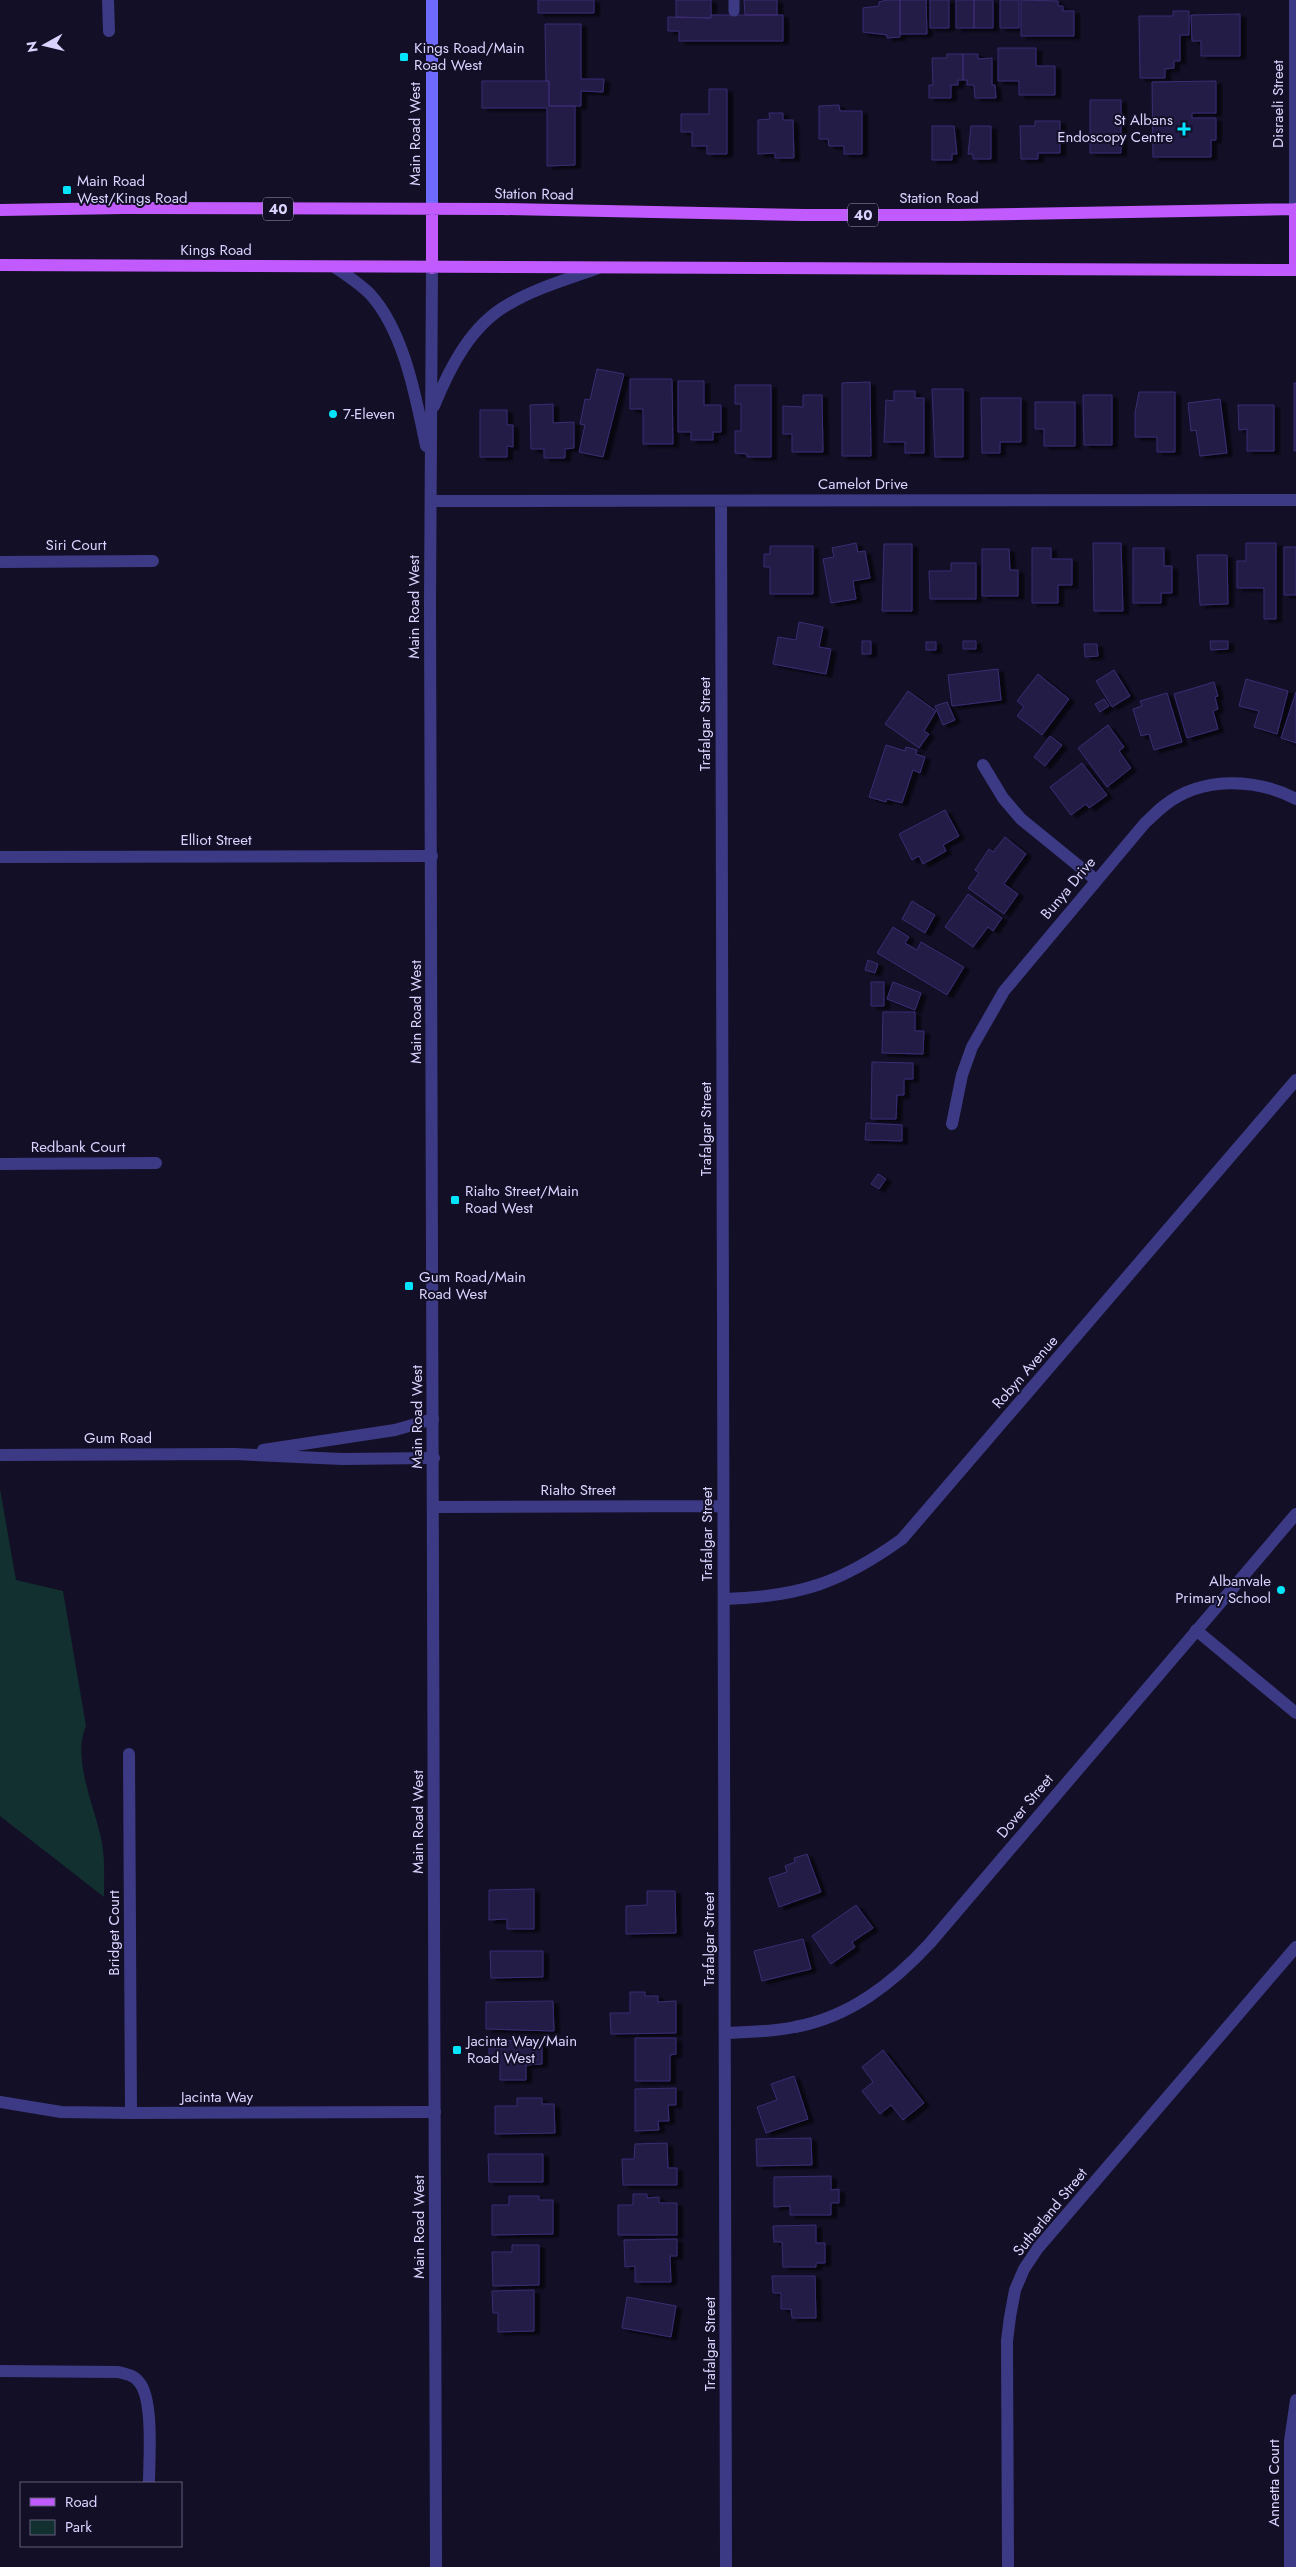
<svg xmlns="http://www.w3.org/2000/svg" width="1296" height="2567" font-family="Jost,sans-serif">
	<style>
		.green { fill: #12302f }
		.building { fill: #241b47; stroke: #3b2d73; filter: url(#shadow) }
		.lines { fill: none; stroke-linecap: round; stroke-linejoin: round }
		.service { stroke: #3d3a85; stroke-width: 11 }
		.minor { stroke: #3d3a85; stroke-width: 12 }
		.tertiary { stroke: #3d3a85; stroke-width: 12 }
		.secondary { stroke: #6f6bff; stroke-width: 12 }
		.primary { stroke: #c25bff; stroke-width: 12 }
		.poi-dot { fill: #00e5ff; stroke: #130f26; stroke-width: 2 }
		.labels { text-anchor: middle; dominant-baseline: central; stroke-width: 4; stroke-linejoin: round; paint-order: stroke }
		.shield { fill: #130f26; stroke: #9e99be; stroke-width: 1 }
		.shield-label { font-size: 14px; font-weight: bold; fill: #d9d4ff }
		.poi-label { font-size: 15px; fill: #d9d4ff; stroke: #130f26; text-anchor: start }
		.street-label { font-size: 15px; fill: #d9d4ff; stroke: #130f26 }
	</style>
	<defs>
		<filter id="shadow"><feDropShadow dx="5.5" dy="3" stdDeviation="1" flood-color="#0009"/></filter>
	</defs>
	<rect width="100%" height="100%" fill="#130f26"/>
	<!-- green -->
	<path class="green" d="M0,1489L16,1580L63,1591L86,1726C71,1759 96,1809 102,1843C105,1860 104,1879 104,1897L0,1816Z"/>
	<!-- building -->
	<path class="building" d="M538,0H594V13H538Z
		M676,0H711V18L676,17Z
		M744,0H777V15H745Z
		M887,0H900V37L887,38V35L863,32V8L879,6V2Z
		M900,0H926L927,34H900Z
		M930,0H949V28H930Z
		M956,0H974V28H956Z
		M974,0H993V28H974Z
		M1000,0H1019V28H1000Z
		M1021,0L1058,1V6H1063V11H1074V36H1021Z
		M1173,11H1189V35H1180V61H1174V68L1165,69V78H1140L1139,16H1173Z
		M1240,14V56H1201V41H1192L1191,15Z
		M711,15H783V41H679V31H668V17L711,18Z
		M545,24H581V79H604L603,92L581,91V106H549V81H546Z
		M998,48H1036V66H1055V95H1019V81H998Z
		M947,54H963V80H958V85H951V98H929V85H933L932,58H947Z
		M963,54H978V59L992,58V85H995L996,98H975L974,85H967V80H963Z
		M482,81H549V106H575V165L547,166V108H482Z
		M1216,81V113H1192V118H1216V140H1211V157H1153L1152,82Z
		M709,89H727V154H707V146H692V132H681V114H709Z
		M1090,100H1121V153H1090Z
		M839,105L840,111H862V154H844V146H829L828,139H819V106Z
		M769,113H783V120H793L794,158H775V153L758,154V120L770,119Z
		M1035,121H1060V153H1038V159H1021L1020,126H1035Z
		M932,126H954L957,154H952V160H932Z
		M971,126H991V159H973V154H968Z
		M597,369L624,374L603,457L579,452L585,425L580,424L585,399L590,400Z
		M630,379H672L673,444H643V409H630Z
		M678,381H704V405H721V432H713V440H691V432H678Z
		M870,382L871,456H842V383Z
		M1294,383H1296V451H1294Z
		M735,385H771V457H747V454L735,453V431H741V404H735Z
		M932,389H963V457H935Z
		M894,391H915V398H924V453H905V442H884L886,400L894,401Z
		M1139,392H1175V452H1157V437H1135V413Z
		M803,395H822L823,452H792V434H783V406L803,407Z
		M1083,395H1112V445H1084Z
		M981,398H1021V442H1000V453H982Z
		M1220,399L1227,453L1200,456L1196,430L1191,431L1188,403Z
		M1035,402H1075V446H1044V429H1035Z
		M553,404V423L574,422V448L565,449V458H544V449H531L530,405Z
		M1238,405H1274V451H1247V429L1239,430Z
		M480,410H507V425H513V447L507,446V457H480Z
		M856,543L858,552L865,551L870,578L853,581L856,599L831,603L823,559L834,557L832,548Z
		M1093,543H1121L1123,611H1094Z
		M1246,543H1276V619H1264V588H1237V561H1246Z
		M884,544H912V611H882Z
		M770,546H813V594H770V567H764V554H770Z
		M1284,547H1296V595H1284Z
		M1032,548H1051V559H1072V585H1058V603H1032Z
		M1133,548H1164V566H1172V593H1161V603H1133Z
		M982,549H1009L1010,570H1018V596H982Z
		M1197,555H1227L1228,604L1200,605Z
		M951,563H976V599H930L929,571H951Z
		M799,622L823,627L819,647L831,649L826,674L773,664L778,637L796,640Z
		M862,641H871V654H862Z
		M963,641H976V649H963Z
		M1210,641H1228V649L1211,650Z
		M926,642H936V650H926Z
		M1084,644H1097L1098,656L1085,657Z
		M998,669L1001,700L952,706L948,675Z
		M1114,670L1130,696L1112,707L1096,681Z
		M1038,674L1069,699L1042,735L1017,716L1024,707L1017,701Z
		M1246,679L1288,691L1277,734L1254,727L1259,711L1239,706Z
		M1214,682L1218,696L1215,697L1218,709L1213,711L1218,729L1187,738L1174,694Z
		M908,691L936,711L924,731L929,734L919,748L885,724Z
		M1296,692V743L1281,738Z
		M1167,693L1182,742L1154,750L1149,734L1141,736L1133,709L1142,706L1140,701Z
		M1104,699L1109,706L1100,712L1095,704Z
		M947,702L955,720L943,725L935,706Z
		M1108,725L1124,747L1119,751L1131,768L1107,787L1078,748Z
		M1050,736L1062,745L1045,766L1034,757Z
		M886,745L905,751L906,747L917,750L916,754L925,757L920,773L913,770L902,803L887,799L886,802L869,797Z
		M1082,763L1107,795L1089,808L1086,804L1071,815L1050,787Z
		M945,810L959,836L943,845L946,851L923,864L919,856L912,860L899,834Z
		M1005,837L1026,854L1004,884L1018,894L1004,914L968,888L979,873L975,870L989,849L993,852Z
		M968,894L1002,918L993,931L988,927L973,947L945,927Z
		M912,901L935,915L925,933L902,919Z
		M893,927L909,937L905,943L917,950L921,942L964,967L947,995L877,953Z
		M868,960L878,964L875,973L865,970Z
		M871,982H884V1006H871Z
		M893,982L921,993L915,1010L887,999Z
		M883,1012H915V1031H924L923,1054L882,1053Z
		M872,1062L913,1063V1079H904V1095H897L896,1119H871Z
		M866,1123L902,1125V1141L865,1140Z
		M878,1174L886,1179L879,1189L871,1184Z
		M807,1854L821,1892L779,1907L769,1878L787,1872L785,1866L795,1862L794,1858Z
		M534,1889V1929H507V1919L489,1920V1890Z
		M647,1891H675L676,1933L626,1934V1906L647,1905Z
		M856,1905L873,1928L852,1942L855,1947L831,1964L812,1936Z
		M803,1939L811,1969L762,1981L754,1951Z
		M490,1951H543V1977L491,1978Z
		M630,1992H645V1996H658V2002L676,2001V2033L611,2034L610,2013H630Z
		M553,2001L554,2031L486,2029V2002Z
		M635,2038H676V2054L670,2055V2081H635Z
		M542,2040V2064L526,2065V2080H500V2058L489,2059V2041Z
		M883,2050L924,2103L903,2120L891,2105L880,2114L862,2091L873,2082L862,2067Z
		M794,2076L808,2119L766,2133L757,2107L777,2100L771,2084Z
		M676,2088V2105H668L669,2121H658L659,2130L635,2131V2089Z
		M517,2098H542V2104H554L555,2133L495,2134V2106H517Z
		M811,2138L812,2165L757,2166L756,2139Z
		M667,2143L668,2168H677V2185H623L622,2159H634L635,2144Z
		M488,2154H543V2182H489Z
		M831,2176V2190L839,2189V2203H831V2215H790V2206L774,2207V2177Z
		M633,2194H647V2198L659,2197V2203H677V2235H618V2205H633Z
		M509,2196H539V2200H553V2234L492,2235V2205H509Z
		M816,2225V2243H825V2263H816V2267H783L782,2242H774L773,2226Z
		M677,2239V2256H670L671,2282H635V2266L625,2267L624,2240Z
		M512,2245H539V2285L493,2286L492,2252H512Z
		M772,2276H815L816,2318H792L791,2309H781V2293H773Z
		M534,2290V2331L498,2332V2313H493L492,2291Z
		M627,2297L676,2306L671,2337L622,2328Z"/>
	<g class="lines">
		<!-- service -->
		<path class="service" d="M734,0V11"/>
		<!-- minor -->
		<path class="minor" d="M108,0L109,31
			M1295,0V209
			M431,501L1296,500
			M721,501L726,2567
			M0,562L153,561
			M983,765L1003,798L1021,819L1096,880
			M0,857L432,856
			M952,1124L962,1075L972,1047L1004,991L1145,823C1152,817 1158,810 1165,805C1202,776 1256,778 1296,799
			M0,1164L156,1163
			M263,1450L395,1430L433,1419
			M0,1455L235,1454L342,1459L434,1458
			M434,1507L723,1506
			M724,1599C799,1597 841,1583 902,1539L1296,1080
			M1196,1630L1296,1713
			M129,1754L131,2113
			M725,2033C748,2032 772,2032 795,2027C850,2017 893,1983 930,1943L1296,1514
			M0,2102L61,2112L131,2113L435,2112
			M0,2371L118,2372C126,2374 134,2375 139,2382C154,2399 149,2460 149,2483
			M1008,2567L1007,2341L1010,2317L1015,2290L1024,2269L1038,2248L1296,1947
			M1290,2567V2441L1296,2400"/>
		<!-- tertiary -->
		<path class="tertiary" d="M336,268C348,276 360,284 370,294C404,331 416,398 426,446
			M432,268L430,604L436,2567
			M434,406C450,367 471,325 509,304C536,288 568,279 598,268"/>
		<!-- secondary -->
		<path class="secondary" d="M432,209V0"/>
		<!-- primary -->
		<path class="primary" d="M432,209V268
			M1295,209V270
			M0,210L124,208L502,209L804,215H957L1296,209
			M0,265L1296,270"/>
	</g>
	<!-- markers -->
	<g class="poi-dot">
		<rect x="399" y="52" width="10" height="10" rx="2.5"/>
		<path d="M1181.5 121.5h5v5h5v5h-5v5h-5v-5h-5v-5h5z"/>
		<rect x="62" y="185" width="10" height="10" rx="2.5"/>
		<circle cx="333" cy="414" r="5"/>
		<rect x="450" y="1195" width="10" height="10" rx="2.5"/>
		<rect x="404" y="1281" width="10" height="10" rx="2.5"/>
		<circle cx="1281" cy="1590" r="5"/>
		<rect x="452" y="2045" width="10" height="10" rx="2.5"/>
	</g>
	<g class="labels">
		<!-- shield labels -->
		<g class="shield">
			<rect x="263" y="197.5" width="30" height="23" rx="4"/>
			<rect x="848" y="203.5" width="30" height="23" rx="4"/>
		</g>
		<g class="shield-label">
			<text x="278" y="209">40</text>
			<text x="863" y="215">40</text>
		</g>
		<!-- poi labels -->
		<g class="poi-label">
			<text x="414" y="48">Kings Road/Main<tspan x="414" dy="17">Road West</tspan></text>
			<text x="1173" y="120" text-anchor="end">St Albans<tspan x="1173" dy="17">Endoscopy Centre</tspan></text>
			<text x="77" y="181">Main Road<tspan x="77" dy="17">West/Kings Road</tspan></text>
			<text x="343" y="414">7-Eleven</text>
			<text x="465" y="1191">Rialto Street/Main<tspan x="465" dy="17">Road West</tspan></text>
			<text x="419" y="1277">Gum Road/Main<tspan x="419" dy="17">Road West</tspan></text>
			<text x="1271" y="1581" text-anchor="end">Albanvale<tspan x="1271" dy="17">Primary School</tspan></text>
			<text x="467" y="2041">Jacinta Way/Main<tspan x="467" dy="17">Road West</tspan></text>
		</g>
		<!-- street labels -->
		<g class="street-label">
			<text transform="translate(1278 104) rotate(-90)">Disraeli Street</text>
			<text transform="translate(415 134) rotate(-90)">Main Road West</text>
			<text transform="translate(534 194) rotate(1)">Station Road</text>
			<text x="939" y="198">Station Road</text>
			<text x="216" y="250">Kings Road</text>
			<text x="863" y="484">Camelot Drive</text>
			<text x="76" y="545">Siri Court</text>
			<text transform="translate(414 607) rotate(-90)">Main Road West</text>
			<text transform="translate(705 724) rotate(-90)">Trafalgar Street</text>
			<text x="216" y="840">Elliot Street</text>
			<text transform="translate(1068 888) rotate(-50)">Bunya Drive</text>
			<text transform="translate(416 1012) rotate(-90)">Main Road West</text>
			<text transform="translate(706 1129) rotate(-90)">Trafalgar Street</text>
			<text x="78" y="1147">Redbank Court</text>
			<text transform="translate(1025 1372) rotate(-49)">Robyn Avenue</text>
			<text transform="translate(417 1417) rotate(-90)">Main Road West</text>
			<text x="118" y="1438">Gum Road</text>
			<text x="578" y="1490">Rialto Street</text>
			<text transform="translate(707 1534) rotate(-90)">Trafalgar Street</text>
			<text transform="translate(1025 1806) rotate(-50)">Dover Street</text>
			<text transform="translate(418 1822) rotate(-90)">Main Road West</text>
			<text transform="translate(114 1933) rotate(-90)">Bridget Court</text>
			<text transform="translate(709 1939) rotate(-90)">Trafalgar Street</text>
			<text x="217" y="2097">Jacinta Way</text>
			<text transform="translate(1050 2212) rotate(-51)">Sutherland Street</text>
			<text transform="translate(419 2227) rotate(-90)">Main Road West</text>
			<text transform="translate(710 2344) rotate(-90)">Trafalgar Street</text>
			<text transform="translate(1274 2483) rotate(-90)">Annetta Court</text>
		</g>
	</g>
	<!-- legend -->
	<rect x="20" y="2482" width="162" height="65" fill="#130f26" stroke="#625e7d"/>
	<rect x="30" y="2498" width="25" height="8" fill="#c25bff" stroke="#625e7d"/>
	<text x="65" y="2507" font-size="15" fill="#d9d4ff">Road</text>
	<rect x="30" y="2520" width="25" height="15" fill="#12302f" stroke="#625e7d"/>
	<text x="65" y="2532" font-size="15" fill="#d9d4ff">Park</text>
	<!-- north arrow -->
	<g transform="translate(45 45) rotate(262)" stroke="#130f26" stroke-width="4" paint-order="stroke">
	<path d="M0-4L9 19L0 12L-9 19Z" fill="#d9d4ff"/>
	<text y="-8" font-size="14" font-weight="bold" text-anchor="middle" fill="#d9d4ff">N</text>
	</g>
</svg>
